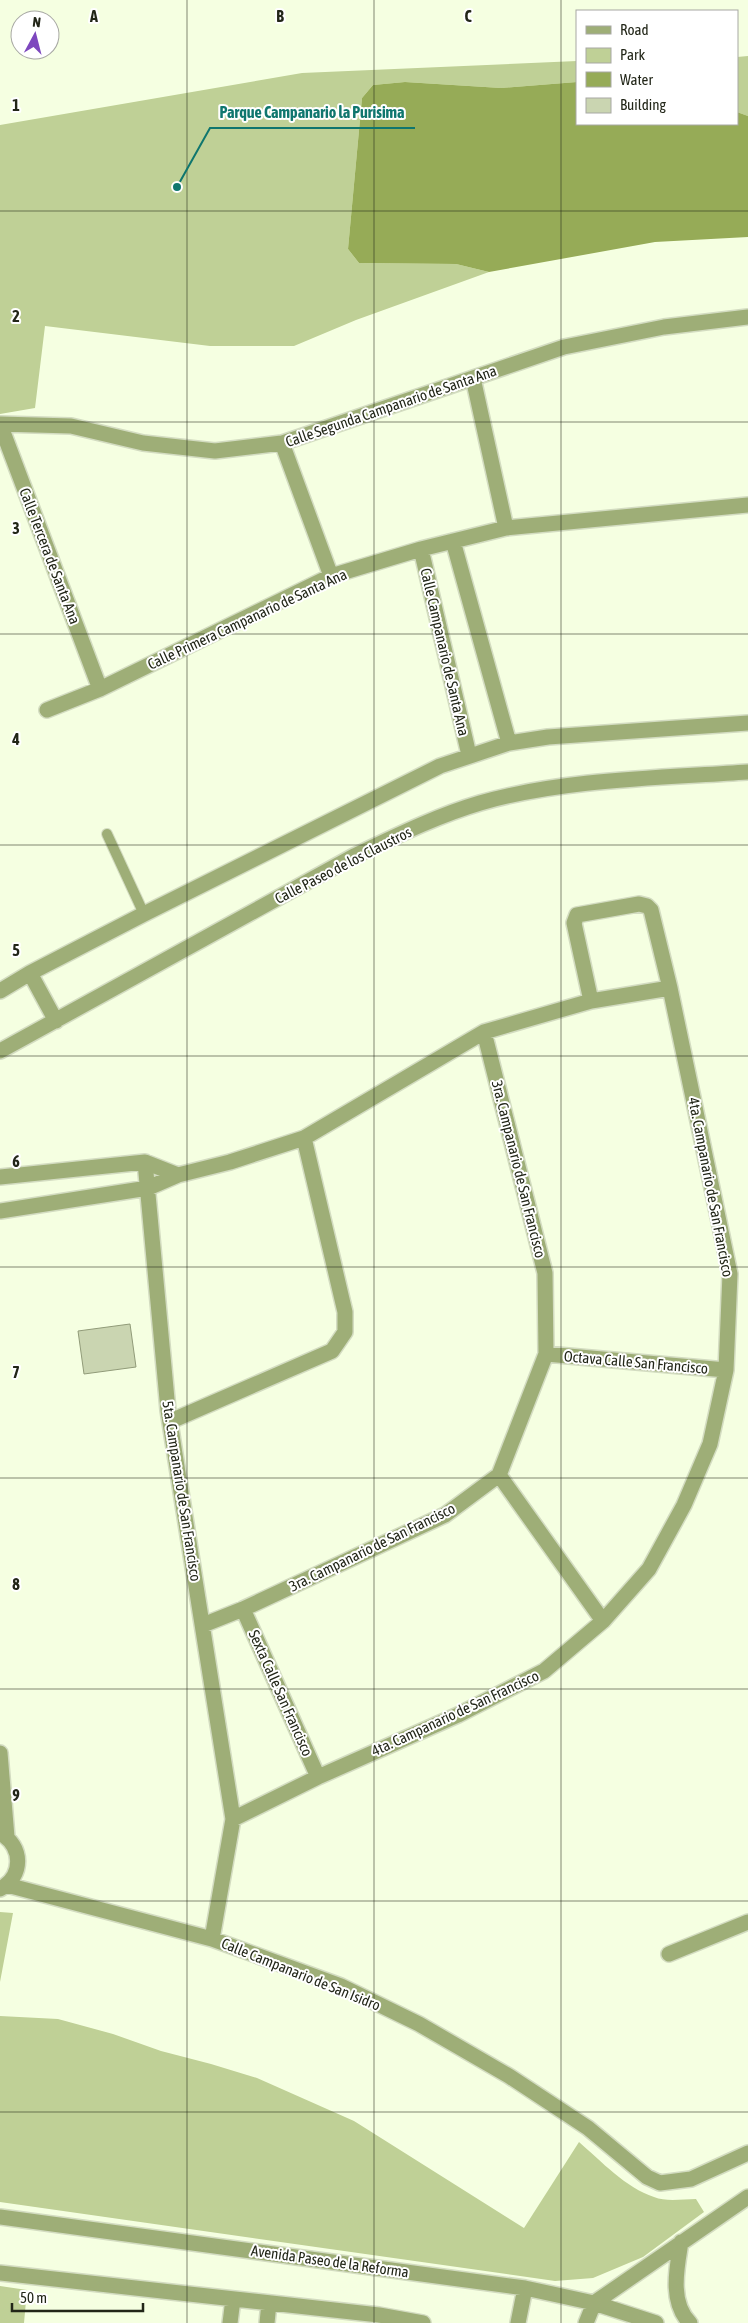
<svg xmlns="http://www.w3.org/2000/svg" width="748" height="2323" font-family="'Asap Condensed',sans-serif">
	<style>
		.green { fill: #bfd096 }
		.water { fill: #96ab57 }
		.building { fill: #cad5b1; stroke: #919b79 }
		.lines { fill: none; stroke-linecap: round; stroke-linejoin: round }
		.lane-casing { stroke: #d3dcc1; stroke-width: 12 }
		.street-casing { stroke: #d3dcc1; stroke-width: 18 }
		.lane { stroke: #9eae77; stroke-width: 10 }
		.street { stroke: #9eae77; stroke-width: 15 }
		.grid { fill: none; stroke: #222618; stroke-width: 1; stroke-opacity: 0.55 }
		.labels { text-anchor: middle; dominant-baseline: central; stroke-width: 4; stroke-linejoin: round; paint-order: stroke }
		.street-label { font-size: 15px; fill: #222618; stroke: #fff }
		.grid-label { font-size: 16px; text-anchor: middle; font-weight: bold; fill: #222618; stroke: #fff; stroke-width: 4; stroke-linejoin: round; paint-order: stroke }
		.leader { fill: none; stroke: #0f766e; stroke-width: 2 }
		.callout-dot { fill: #0f766e; stroke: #fff; stroke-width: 2 }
		.callout-label { font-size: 16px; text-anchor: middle; font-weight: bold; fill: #0f766e; stroke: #fff; stroke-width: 4; stroke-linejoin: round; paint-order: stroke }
	</style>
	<rect width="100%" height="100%" fill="#f5ffe1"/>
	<!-- green -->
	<path class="green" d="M748,56V116L737,112V57Z
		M577,61V82L501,88L405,82L373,85L362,98L348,249L359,263L456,264L489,272L356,320L294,346H210L45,326L35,408L0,414V125L302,73Z
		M0,1912L13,1913L0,1982Z
		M0,2016L58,2019L113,2034L161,2051L211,2064L257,2078L354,2121L524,2228L579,2142C601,2161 626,2188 654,2197C666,2202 683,2199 696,2199L704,2212L643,2257L593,2278L555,2281L0,2202Z
		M0,2286L27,2290L24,2323H0Z"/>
	<!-- water -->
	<path class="water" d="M405,82L501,88L577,82V124H737V112L748,116V237L655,242L489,272L456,264L359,263L348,249L362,98L373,85Z"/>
	<!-- building -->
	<path class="building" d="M130,1324L136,1367L84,1374L78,1331Z"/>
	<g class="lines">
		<!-- lane casing -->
		<g class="lane-casing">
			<path id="lane" d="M107,834L144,914"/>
		</g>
		<!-- street casing -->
		<g class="street-casing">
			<path id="street" d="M473,378L506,528
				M0,424L71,426L143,443L215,451L282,443L564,347L664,327L748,317
				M0,424L100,689
				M282,443L331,576
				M453,541L509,743
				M421,549L469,755
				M47,710L100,689L331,576L421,549L506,528L748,505
				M30,973L56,1021
				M0,991L30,973L144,914L440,766L509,743L548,737L748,723
				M0,1051L354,856C394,837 436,816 480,803C563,779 661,778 748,772
				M145,1162L168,1410L233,1819L212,1939
				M0,1177L145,1162L178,1175
				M0,1211L148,1188L178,1175L230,1162L304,1138L484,1032L591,1001L670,988
				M546,1354L726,1370
				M171,1421L332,1351L345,1332V1312L304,1138
				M499,1475L603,1621
				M243,1609L318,1777
				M203,1625L243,1609L445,1515L499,1475L546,1354L545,1273L484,1032
				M0,1753L7,1837
				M233,1819L318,1777L458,1715L544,1671L603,1621L649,1569L684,1505L710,1444L726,1370L730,1274L670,988L651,910L647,906L639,904L577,915L574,923L591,1001
				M0,1833C23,1846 24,1876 0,1889
				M7,1885L212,1939L341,1986L419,2024L509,2076L588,2128L647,2177L660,2183L691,2179L748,2153
				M669,1954L748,1922
				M0,2217L525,2288L594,2303L656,2323
				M681,2242C677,2267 669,2302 690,2323
				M0,2273L379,2315L423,2323
				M230,2323L233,2299
				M267,2323L269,2303
				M518,2323L525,2288
				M586,2323L594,2303L748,2197"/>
		</g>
		<!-- lane -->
		<use href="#lane" class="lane"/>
		<!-- street -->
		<use href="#street" class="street"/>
	</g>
	<!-- grid -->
	<path class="grid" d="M187,0V2323M374,0V2323M561,0V2323M0,211H748M0,422H748M0,634H748M0,845H748M0,1056H748M0,1267H748M0,1478H748M0,1689H748M0,1901H748M0,2112H748"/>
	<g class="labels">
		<!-- street labels -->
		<g class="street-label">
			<text transform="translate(391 406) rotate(-19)">Calle Segunda Campanario de Santa Ana</text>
			<text transform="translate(50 556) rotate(69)">Calle Tercera de Santa Ana</text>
			<text transform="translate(247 619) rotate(-25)">Calle Primera Campanario de Santa Ana</text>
			<text transform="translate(445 652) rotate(77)">Calle Campanario de Santa Ana</text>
			<text transform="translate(343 865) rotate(-27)">Calle Paseo de los Claustros</text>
			<text transform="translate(519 1169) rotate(76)">3ra. Campanario de San Francisco</text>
			<text transform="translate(711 1187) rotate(79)">4ta. Campanario de San Francisco</text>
			<text transform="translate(636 1362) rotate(5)">Octava Calle San Francisco</text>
			<text transform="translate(182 1491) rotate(81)">5ta. Campanario de San Francisco</text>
			<text transform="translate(372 1547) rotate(-26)">3ra. Campanario de San Francisco</text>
			<text transform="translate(281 1693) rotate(66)">Sexta Calle San Francisco</text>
			<text transform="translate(455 1713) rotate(-25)">4ta. Campanario de San Francisco</text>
			<text transform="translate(301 1974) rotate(22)">Calle Campanario de San Isidro</text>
			<text transform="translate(330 2261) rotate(8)">Avenida Paseo de la Reforma</text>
		</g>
	</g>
	<g class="grid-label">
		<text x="94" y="22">A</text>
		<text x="280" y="22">B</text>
		<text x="468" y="22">C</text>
		<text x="16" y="111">1</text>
		<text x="16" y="322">2</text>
		<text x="16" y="534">3</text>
		<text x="16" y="745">4</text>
		<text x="16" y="956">5</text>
		<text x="16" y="1167">6</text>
		<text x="16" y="1378">7</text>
		<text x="16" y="1590">8</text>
		<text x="16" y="1801">9</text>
	</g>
	<!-- callouts -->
	<path class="leader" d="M177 187L210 128H415"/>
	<circle class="callout-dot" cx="177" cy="187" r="5"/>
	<g class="callout-label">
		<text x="312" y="118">Parque Campanario la Purisima</text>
	</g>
	<!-- legend -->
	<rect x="576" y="10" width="162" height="115" fill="#ffffff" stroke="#a7a8a3"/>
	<rect x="586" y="26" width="25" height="8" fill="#9eae77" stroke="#a7a8a3"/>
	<text x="620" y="35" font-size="15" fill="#222618">Road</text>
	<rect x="586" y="48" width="25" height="15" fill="#bfd096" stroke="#a7a8a3"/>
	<text x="620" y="60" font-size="15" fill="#222618">Park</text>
	<rect x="586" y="72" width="25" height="15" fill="#96ab57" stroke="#a7a8a3"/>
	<text x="620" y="85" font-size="15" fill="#222618">Water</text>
	<rect x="586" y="98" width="25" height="15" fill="#cad5b1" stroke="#a7a8a3"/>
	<text x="620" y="110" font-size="15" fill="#222618">Building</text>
	<!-- north arrow -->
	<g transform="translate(35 35) rotate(7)"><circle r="24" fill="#ffffff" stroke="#a7a8a3"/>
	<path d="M0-4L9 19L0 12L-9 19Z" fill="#7d47be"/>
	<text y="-8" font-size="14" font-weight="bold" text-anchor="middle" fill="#222618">N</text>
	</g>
	<!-- scale -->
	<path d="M12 2303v8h131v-8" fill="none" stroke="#222618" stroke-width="2.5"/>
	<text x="20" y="2303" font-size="15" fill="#222618" stroke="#ffffff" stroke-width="4" paint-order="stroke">50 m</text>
</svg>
